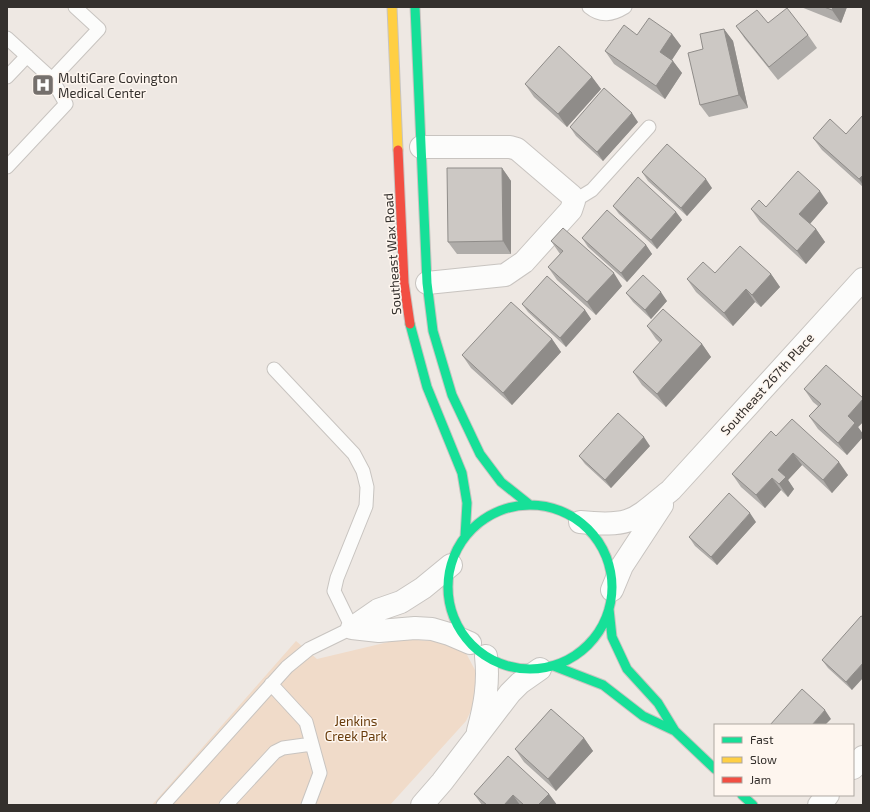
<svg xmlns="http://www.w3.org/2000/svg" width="870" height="812" font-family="'Exo 2',sans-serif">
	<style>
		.green { fill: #f0dbc9 }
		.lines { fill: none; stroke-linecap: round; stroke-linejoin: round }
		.lane-casing { stroke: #c8c4c0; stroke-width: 15 }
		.street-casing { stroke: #c8c4c0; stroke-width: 24 }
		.fast-casing { stroke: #c8c4c0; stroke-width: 11 }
		.slow-casing { stroke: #c8c4c0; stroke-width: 11 }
		.jam-casing { stroke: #c8c4c0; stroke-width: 11 }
		.lane { stroke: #fcfcfb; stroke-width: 13 }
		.street { stroke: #fcfcfb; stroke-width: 22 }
		.fast { stroke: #16e098; stroke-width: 9 }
		.slow { stroke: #ffcf43; stroke-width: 9 }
		.jam { stroke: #f24e42; stroke-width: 9 }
		.wall { fill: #afaca9 }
		.shaded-wall { fill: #8f8c89 }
		.building { fill: #ccc8c4; stroke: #8f8c89 }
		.labels { text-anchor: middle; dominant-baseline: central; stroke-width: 3; stroke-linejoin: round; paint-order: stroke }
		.poi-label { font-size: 13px; fill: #34302d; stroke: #fef6ef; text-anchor: start }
		.street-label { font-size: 13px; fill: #34302d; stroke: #fef6ef }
		.park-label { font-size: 13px; fill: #683b0a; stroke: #fef6ef }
	</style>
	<rect width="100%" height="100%" fill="#eee8e3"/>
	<!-- green -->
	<path class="green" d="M401,639L448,642L466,653L475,670L477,698L466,721L390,805H152L296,641L317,659Z"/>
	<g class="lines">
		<!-- lane casing -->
		<g class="lane-casing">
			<path id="lane" d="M589,7C601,17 612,15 625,7
				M7,38L52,79L99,29L75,7
				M7,77L27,56
				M7,167L66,104L52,79
				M574,201L592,190L649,127
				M271,684L306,722L320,773L308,805
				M163,805L287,667L309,649L352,628L334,591L337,578L366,506L367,487L363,471L354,454L274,369
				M226,805L275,752L283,748L312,744"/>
		</g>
		<!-- street casing -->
		<g class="street-casing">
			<path id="street" d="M421,147H510L517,149L572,196L574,201L571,210L524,262L505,275L427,283
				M580,522C632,527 633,521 671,490L863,279
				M612,590L622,566L662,505
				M352,628L379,631L415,628L432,629L449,634L470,643
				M352,628L378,610L401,602L423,588L451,565
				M478,731C485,705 489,683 486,656
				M853,768L863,757
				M422,805L442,782L510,693L520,683L540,669
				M819,805L828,795"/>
		</g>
		<!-- fast casing -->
		<g class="fast-casing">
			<path id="fast" d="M415,7L427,283L433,331L452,395L480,454L501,482L530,505
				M410,324L427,387L462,473L467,503L465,537
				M448 587a82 82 0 1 1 164 0a82 82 0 1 1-164 0Z
				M609,609L612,637L627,669L658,703L675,731L715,769
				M554,666L603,685L643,716L675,731
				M742,795L753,805"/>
		</g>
		<!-- slow casing -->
		<g class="slow-casing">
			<path id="slow" d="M392,7L398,150"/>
		</g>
		<!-- jam casing -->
		<g class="jam-casing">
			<path id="jam" d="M398,150L404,283L410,324"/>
		</g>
		<!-- lane -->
		<use href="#lane" class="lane"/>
		<!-- street -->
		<use href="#street" class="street"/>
		<!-- fast -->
		<use href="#fast" class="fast"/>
		<!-- slow -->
		<use href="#slow" class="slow"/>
		<!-- jam -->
		<use href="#jam" class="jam"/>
	</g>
	<!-- wall -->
	<path class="wall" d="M801,7H847L841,23Z
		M768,23L808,35L817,48L778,80L745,39L736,26Z
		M724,29L733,41L748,108L709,117L700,105Z
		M672,34L681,46L672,60L682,73L665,99L614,64L605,51Z
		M592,77L601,89L567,127L534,97L525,84Z
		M863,115V187L822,150L813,138L846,134Z
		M638,122L603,161L576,136L570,127Z
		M502,168L511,181V254H457L448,242Z
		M642,172L712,188L687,216L648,181Z
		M828,203L810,224L816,229L825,242L806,264L760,222L751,209L766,207Z
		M613,206L676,212L682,220L657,249L619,214Z
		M582,238L646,245L652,254L627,282L588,247Z
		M551,241L622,286L596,315L557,280L548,267L560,254Z
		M715,273L771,274L780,287L761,307L755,302L733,326L696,292L687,279Z
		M626,293L667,301L651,319L633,302Z
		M522,304L585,310L591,319L566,347L528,312Z
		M647,326L702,344L711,357L666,407L642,385L633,372L660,343L656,339Z
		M552,339L561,352L512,405L471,368L462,355Z
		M804,389L863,398V422L858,427L863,434V437L847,455L818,429L809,416L818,406L813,402Z
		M776,436L848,475L832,493L802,465L788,480L794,489L788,497L781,490L765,508L741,487L732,474Z
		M650,446L611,488L585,464L579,456Z
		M756,522L717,565L695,546L689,537Z
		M863,617L852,690L828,668L822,660Z
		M584,738L593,751L556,791L524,762L515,749Z
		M474,794H549L557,805H482Z"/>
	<!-- shaded-wall -->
	<path class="shaded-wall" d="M833,7H847L841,23L832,10Z
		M724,29L733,41L748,108L739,95Z
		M672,34L681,46L669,64L660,52Z
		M673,61L682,73L665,99L656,86Z
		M592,77L601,89L567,127L558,114Z
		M632,113L638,122L603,161L597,152Z
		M502,168L511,181V254L503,241Z
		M863,175V185L859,179Z
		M706,179L712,188L687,216L681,208Z
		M820,191L828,203L808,226L799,214Z
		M676,212L682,220L657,249L651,240Z
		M816,229L825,242L806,264L797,251Z
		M646,245L652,254L627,282L621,273Z
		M614,273L622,286L596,315L587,302Z
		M771,274L780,287L761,307L752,295Z
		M746,289L755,302L733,326L724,313Z
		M661,292L667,301L651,319L645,310Z
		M585,310L591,319L566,347L560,338Z
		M552,339L561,352L512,405L503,393Z
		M702,344L711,357L666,407L657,394Z
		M863,399V422L858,427L863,434V437L847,455L838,443L848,416Z
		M644,437L650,446L611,488L605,480Z
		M793,453L802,465L788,480L794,489L788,497L779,484L778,470Z
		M839,462L848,475L832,493L823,480Z
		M772,478L781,490L765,508L756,495Z
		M750,513L756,522L717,565L711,557Z
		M863,663V678L852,690L846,682Z
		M825,710L831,719L825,725H812Z
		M584,738L593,751L556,791L548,779Z
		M549,794L557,805H538Z
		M513,795L520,805H504Z"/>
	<!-- building -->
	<path class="building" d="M824,7H833L832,10Z
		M787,8L808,35L769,67L736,26L757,10L768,23Z
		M649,18L672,34L660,52L673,61L656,86L605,51L624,25L637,35Z
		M724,29L739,95L700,105L688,53L703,49L700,34Z
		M559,46L592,77L558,114L525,84Z
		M604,88L632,113L597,152L570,127Z
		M863,115V175L859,179L813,138L830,119L846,134Z
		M667,144L706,179L681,208L642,172Z
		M447,168H502L503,241L448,242Z
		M798,171L820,191L799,214L816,229L797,251L751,209L759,200L766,207Z
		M638,177L676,212L651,240L613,206Z
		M607,210L646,245L621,273L582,238Z
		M563,228L614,273L587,302L548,267L563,251L551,241Z
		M740,246L771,274L752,295L746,289L724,313L687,279L703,262L715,273Z
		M643,275L661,292L645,310L626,293Z
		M547,276L585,310L560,338L522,304Z
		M511,302L552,339L503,393L462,355Z
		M663,309L702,344L657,394L633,372L662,340L647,326Z
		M826,365L863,398V399L848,416L855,423L838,443L809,416L821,404L804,389Z
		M618,413L644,437L605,480L579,456Z
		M792,419L839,462L823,480L793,453L778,470L786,477L779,484L772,478L756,495L732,474L771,431L776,436Z
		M729,493L750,513L711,557L689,537Z
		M861,616L863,617V663L846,682L822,660Z
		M802,689L825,710L812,725H770Z
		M551,709L584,738L548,779L515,749Z
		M508,756L549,794L538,805H524L513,795L504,805H487L474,794Z"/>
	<!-- icons -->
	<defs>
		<g id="hospital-square" transform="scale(1.15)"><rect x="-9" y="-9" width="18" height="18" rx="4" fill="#75706d" stroke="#fef6ef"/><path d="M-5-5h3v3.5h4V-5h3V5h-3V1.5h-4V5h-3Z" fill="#fff"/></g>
	</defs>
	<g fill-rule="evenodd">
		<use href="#hospital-square" x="43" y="85"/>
	</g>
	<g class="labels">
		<!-- poi labels -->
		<g class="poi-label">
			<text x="58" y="78">MultiCare Covington<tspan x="58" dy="15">Medical Center</tspan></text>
		</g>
		<!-- street labels -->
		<g class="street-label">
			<text transform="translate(392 254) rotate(-94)">Southeast Wax Road</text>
			<text transform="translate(767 384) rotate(-48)">Southeast 267th Place</text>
		</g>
		<!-- park labels -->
		<g class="park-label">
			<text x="356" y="721">Jenkins<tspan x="356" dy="15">Creek Park</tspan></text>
		</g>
	</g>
	<!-- border -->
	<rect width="870" height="812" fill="none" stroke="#34302d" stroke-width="16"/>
	<!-- legend -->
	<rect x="714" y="724" width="140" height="72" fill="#fef6ef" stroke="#ada7a1"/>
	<rect x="722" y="737" width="20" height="6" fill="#16e098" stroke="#ada7a1"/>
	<text x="750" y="744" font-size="12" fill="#34302d">Fast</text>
	<rect x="722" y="757" width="20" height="6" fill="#ffcf43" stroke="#ada7a1"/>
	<text x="750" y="764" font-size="12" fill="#34302d">Slow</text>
	<rect x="722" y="777" width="20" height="6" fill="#f24e42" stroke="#ada7a1"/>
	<text x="750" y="784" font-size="12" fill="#34302d">Jam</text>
</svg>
